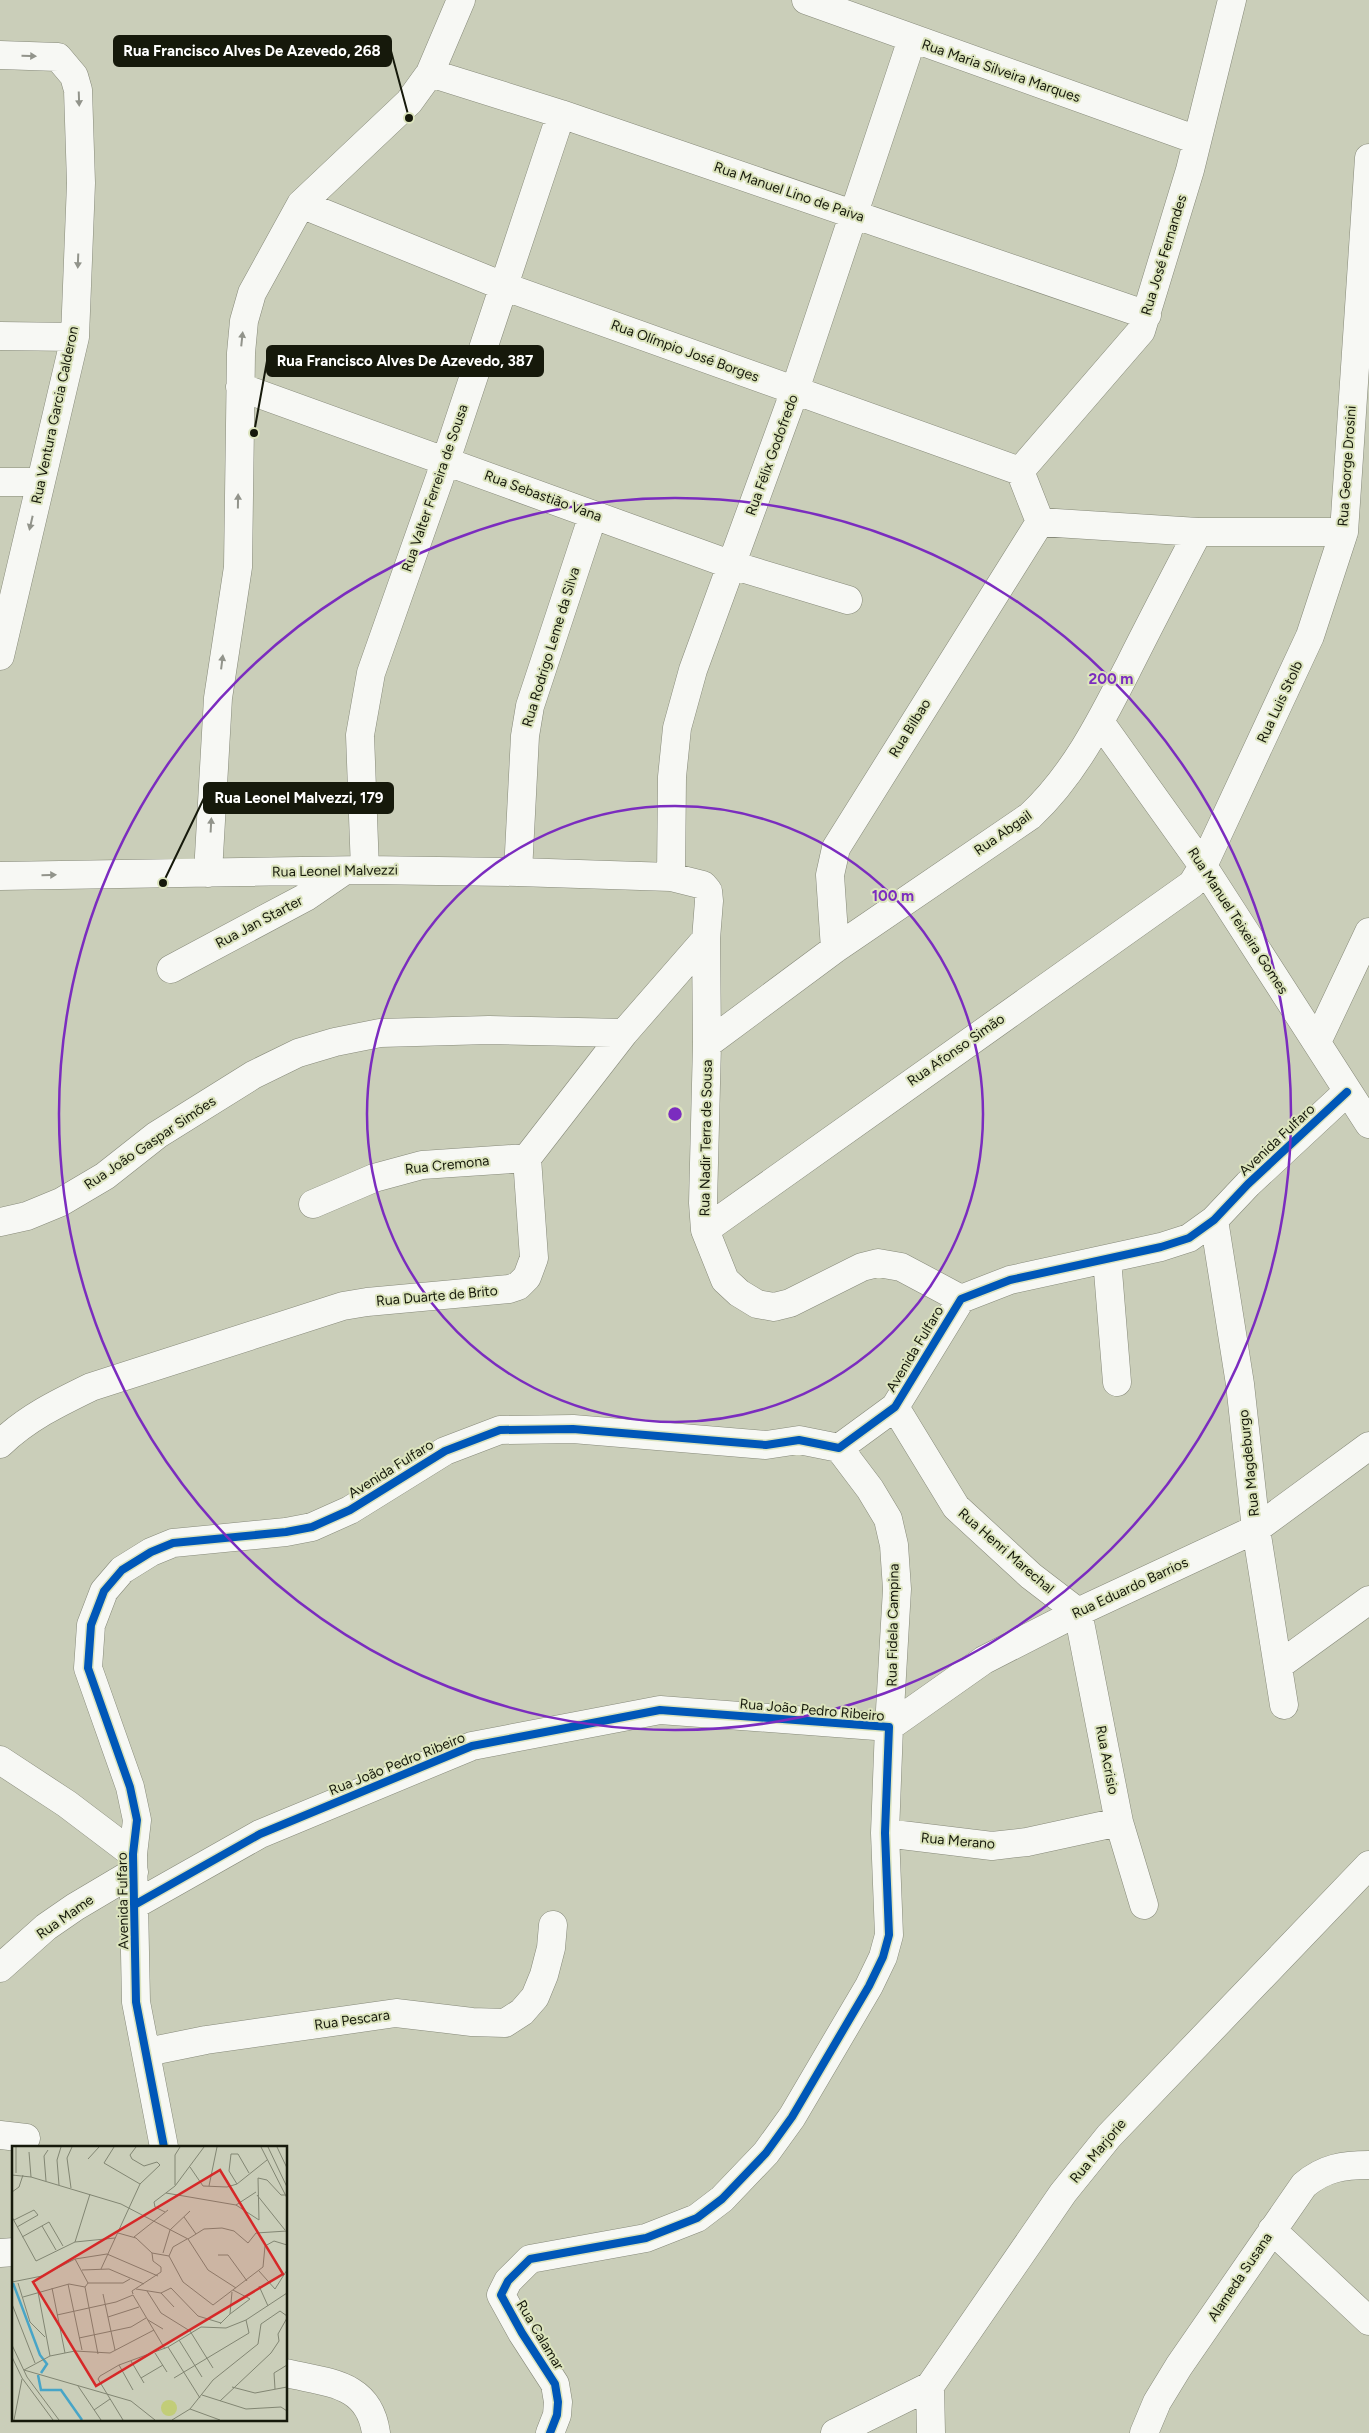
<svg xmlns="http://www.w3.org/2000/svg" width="1369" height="2433" font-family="Figtree,sans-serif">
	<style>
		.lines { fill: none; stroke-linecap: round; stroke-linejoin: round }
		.minor-casing { stroke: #868979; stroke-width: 29 }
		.minor { stroke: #f7f8f4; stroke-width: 28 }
		.cycleway-casing { stroke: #dce4bd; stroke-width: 11 }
		.cycleway { stroke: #0057b8; stroke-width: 8 }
		.oneway { fill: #92948b }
		.ring { fill: none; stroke: #7b2cbf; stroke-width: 2.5 }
		.labels { text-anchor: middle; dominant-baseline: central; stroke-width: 4; stroke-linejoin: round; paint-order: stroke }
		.street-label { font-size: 14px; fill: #16190b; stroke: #dce4bd }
		.inset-river { fill: none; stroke: #48a5c7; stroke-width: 2.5 }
		.inset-road { fill: none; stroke: #828673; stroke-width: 1 }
		.view { fill: #d62828; fill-opacity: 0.15; stroke: #d62828; stroke-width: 2.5 }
		.inset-edge { fill: none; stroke: #16190b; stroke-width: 2.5 }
		.centre { fill: #7b2cbf; stroke: #dce4bd; stroke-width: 2.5 }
		.ring-label { font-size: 15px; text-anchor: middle; font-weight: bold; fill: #7b2cbf; stroke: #dce4bd; stroke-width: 4; stroke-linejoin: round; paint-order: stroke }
		.leader { fill: none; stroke: #16190b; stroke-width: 2 }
		.callout-dot { fill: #16190b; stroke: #dce4bd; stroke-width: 2 }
		.callout { fill: #16190b; stroke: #16190b; stroke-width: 2 }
		.callout-label { font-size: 15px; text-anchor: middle; font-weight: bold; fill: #fff }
	</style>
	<rect width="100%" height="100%" fill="#caceb9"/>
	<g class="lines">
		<!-- minor casing -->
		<g class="minor-casing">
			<path id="minor" d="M806,0L1197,140
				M0,55L58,57L74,76L78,90L81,183L75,337L0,656
				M430,73L561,114L1147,315
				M301,204L503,286L1020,471L1040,522
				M0,336L75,337
				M240,387L732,565L848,600
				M1020,471L1141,331L1190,170L1232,0
				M0,482H40
				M1040,522L1198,532H1344
				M1100,722L1203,866L1369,1124
				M365,870L360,735L371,673L446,460L561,114
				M518,872L525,736L530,706L593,515
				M208,873L218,698L238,567L241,353L244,321L252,293L301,204L409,102L430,73L461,0
				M0,876L365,870L518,872L671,877L703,885L708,891L709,901L706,939L707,1044L703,1203L705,1230L725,1280L739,1293L757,1304L774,1307L790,1303L862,1267L878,1263L901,1267L961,1299
				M671,877L672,777L677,728L693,670L795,390L912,39
				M835,949L830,875L836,848L1040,522
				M171,969L306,897L344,871
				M1317,1042L1369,932
				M707,1044L835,949L1030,816C1075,774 1102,719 1130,664C1152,620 1175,576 1198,532
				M313,1204L374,1178L422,1165L527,1158
				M1214,1220L1240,1384L1256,1529L1284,1705
				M0,1222L27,1216L61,1202L105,1176L157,1135L253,1075L298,1053L335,1042L380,1033L489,1030L624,1033
				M705,1230L1192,884L1203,866L1310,636L1344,532L1369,158
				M1107,1259L1117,1382
				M895,1407L956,1507L1031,1576L1078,1612L1119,1822L1144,1905
				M0,1444C27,1418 58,1403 91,1387L343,1306L367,1302L509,1289L518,1286L527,1277L534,1258L527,1158L624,1033L706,939
				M839,1448L870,1489L888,1519L894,1545L897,1589L889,1727
				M1278,1666L1369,1600
				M889,1727L984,1660L1078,1612L1256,1529L1369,1446
				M0,1760L67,1804L133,1854
				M885,1833L992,1846L1027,1842L1119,1822
				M136,1904L260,1834L472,1746L660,1710L889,1727L885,1833L889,1935L883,1957L869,1986L792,2117L766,2153L722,2199L697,2218L646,2238L530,2259L508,2281L501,2295L522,2333L555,2384L558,2402L557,2415L550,2433
				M0,1968L46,1927L75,1907L134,1872
				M147,2052L206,2040L396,2013L472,2022L505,2023L522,2012L535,1997L544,1975L551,1948L553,1925
				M0,2135L26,2138
				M164,2147L136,2002L133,1854L137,1820L130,1787L88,1668L91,1625L104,1591L122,1570L151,1552L173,1543L286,1532L312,1527L350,1510L445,1451L500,1430L573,1429L766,1445L799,1440L839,1448L895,1407L961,1299L1010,1280L1161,1247L1189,1238L1214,1220L1248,1184L1347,1092
				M1272,2230L1369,2321
				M0,2253L14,2252
				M286,2373C327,2383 369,2382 376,2433
				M930,2386L931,2433
				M835,2433L930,2386L1063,2193L1109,2136L1369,1865
				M1144,2433L1157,2402L1179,2366L1304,2185C1324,2168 1343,2165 1369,2165"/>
		</g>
		<!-- minor -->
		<use href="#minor" class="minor"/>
		<!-- cycleway casing -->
		<g class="cycleway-casing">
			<path id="cycleway" d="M136,1904L260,1834L472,1746L660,1710L889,1727L885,1833L889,1935L883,1957L869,1986L792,2117L766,2153L722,2199L697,2218L646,2238L530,2259L508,2281L501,2295L522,2333L555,2384L558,2402L557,2415L550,2433
				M164,2147L136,2002L133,1854L137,1820L130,1787L88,1668L91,1625L104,1591L122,1570L151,1552L173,1543L286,1532L312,1527L350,1510L445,1451L500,1430L573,1429L766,1445L799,1440L839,1448L895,1407L961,1299L1010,1280L1161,1247L1189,1238L1214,1220L1248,1184L1347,1092"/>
		</g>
		<!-- cycleway -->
		<use href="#cycleway" class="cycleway"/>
	</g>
	<!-- one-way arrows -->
	<defs><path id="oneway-solid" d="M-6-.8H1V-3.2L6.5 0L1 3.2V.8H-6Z" transform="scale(1.25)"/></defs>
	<g class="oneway">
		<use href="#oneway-solid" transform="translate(29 56) rotate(2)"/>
		<use href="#oneway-solid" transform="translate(79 99) rotate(88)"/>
		<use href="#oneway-solid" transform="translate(78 261) rotate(92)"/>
		<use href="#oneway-solid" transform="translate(242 339) rotate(-84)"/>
		<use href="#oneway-solid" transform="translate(238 501) rotate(-89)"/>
		<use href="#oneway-solid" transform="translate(31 523) rotate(103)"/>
		<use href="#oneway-solid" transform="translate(222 662) rotate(-83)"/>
		<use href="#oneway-solid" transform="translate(211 825) rotate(-87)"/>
		<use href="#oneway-solid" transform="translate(49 875) rotate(-1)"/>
	</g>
	<!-- distance rings -->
	<g class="ring">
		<circle cx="675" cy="1114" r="308"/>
		<circle cx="675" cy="1114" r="616"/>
	</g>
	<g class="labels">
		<!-- street labels -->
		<g class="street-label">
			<text transform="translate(1001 71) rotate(19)">Rua Maria Silveira Marques</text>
			<text transform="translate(789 192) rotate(19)">Rua Manuel Lino de Paiva</text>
			<text transform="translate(1164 255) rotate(-73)">Rua José Fernandes</text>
			<text transform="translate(685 351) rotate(20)">Rua Olímpio José Borges</text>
			<text transform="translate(55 415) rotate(-78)">Rua Ventura Garcia Calderon</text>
			<text transform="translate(772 455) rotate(-70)">Rua Félix Godofredo</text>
			<text transform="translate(1347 466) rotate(-86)">Rua George Drosini</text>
			<text transform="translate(435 488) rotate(-71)">Rua Valter Ferreira de Sousa</text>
			<text transform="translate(543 496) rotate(20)">Rua Sebastião Vana</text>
			<text transform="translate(551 647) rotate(-73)">Rua Rodrigo Leme da Silva</text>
			<text transform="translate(1280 702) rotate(-65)">Rua Luis Stolb</text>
			<text transform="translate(910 728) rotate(-58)">Rua Bilbao</text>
			<text transform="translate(1003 833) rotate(-35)">Rua Abgail</text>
			<text transform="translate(335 871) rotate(-1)">Rua Leonel Malvezzi</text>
			<text transform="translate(1238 921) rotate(57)">Rua Manuel Teixeira Gomes</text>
			<text transform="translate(259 922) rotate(-28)">Rua Jan Starter</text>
			<text transform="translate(956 1050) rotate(-35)">Rua Afonso Simão</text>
			<text transform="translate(706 1138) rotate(-89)">Rua Nadir Terra de Sousa</text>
			<text transform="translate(1277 1140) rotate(-43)">Avenida Fulfaro</text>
			<text transform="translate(150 1143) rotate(-34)">Rua João Gaspar Simões</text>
			<text transform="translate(447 1165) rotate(-6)">Rua Cremona</text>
			<text transform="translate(437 1296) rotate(-5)">Rua Duarte de Brito</text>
			<text transform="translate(915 1349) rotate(-59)">Avenida Fulfaro</text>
			<text transform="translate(1249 1463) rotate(-96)">Rua Magdeburgo</text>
			<text transform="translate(391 1469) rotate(-32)">Avenida Fulfaro</text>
			<text transform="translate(1006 1551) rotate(41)">Rua Henri Marechal</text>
			<text transform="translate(1130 1588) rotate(-25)">Rua Eduardo Barrios</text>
			<text transform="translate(893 1625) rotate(-89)">Rua Fidela Campina</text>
			<text transform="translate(812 1710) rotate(5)">Rua João Pedro Ribeiro</text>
			<text transform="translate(1107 1760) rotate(79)">Rua Acrisio</text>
			<text transform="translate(397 1764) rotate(-22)">Rua João Pedro Ribeiro</text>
			<text transform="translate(958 1841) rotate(5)">Rua Merano</text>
			<text transform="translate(123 1901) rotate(-91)">Avenida Fulfaro</text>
			<text transform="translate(65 1917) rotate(-35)">Rua Mame</text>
			<text transform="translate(352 2020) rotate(-8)">Rua Pescara</text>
			<text transform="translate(1098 2151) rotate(-50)">Rua Marjorie</text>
			<text transform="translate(1240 2277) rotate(-56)">Alameda Susana</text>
			<text transform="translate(540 2335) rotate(59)">Rua Calamar</text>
		</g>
	</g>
	<!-- overview -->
	<g transform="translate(12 2146)">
		<rect width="275" height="275" fill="#caceb9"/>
		<path d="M149 262a8 8 0 1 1 16 0a8 8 0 1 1-16 0Z" fill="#c2cd78"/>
		<path class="inset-river" d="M1,137L28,209L35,218L29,227M26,229L29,244H49L70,274"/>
		<path class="inset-road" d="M4,1V27M102,1L92,17L128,38M249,1L275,52M256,1L275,41M265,1L275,22M17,6L19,31M76,13L87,1M178,21L191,40L215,41L225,38L255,14M0,29L19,31L109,58L176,93M34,35L32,10L36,4M225,38L217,25L219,8H226L237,27M47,39L45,14L49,1M163,39V9L168,1M197,40L205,1M59,42L55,12L60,1M0,46L7,41L11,29M154,47L224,59L247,74M245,49L273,84M224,59L244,46M153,66L143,61L142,56L163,40L192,1M0,71L24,115L63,96L103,92M172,71L184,88M2,74L22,64L26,69L5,81M247,74L246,32L255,34L269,49H273M30,80L44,104M106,87L124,92L140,107L157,110L171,136L201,159L251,121L253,100L262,95L275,99M10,91L37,76L51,100M122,91L156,64M63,96L78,48M151,107L158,84L178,65M206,109H216L235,135M157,110L161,101L175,93M63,113L76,137M89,123L128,38L148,19L145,16L132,20L120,13L118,9L124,1M70,124L97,123L132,138M247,125L263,143L275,124M0,136L30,130L63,113L95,108L146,130M6,137L18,176L33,191M76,137L73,141L86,208M76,137H111L118,133M56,138L70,204M247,140L256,160M40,142L53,207M224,142L196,124L176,93L192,83L210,82L222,85L236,97L244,87L275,85M124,143L149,147L159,142L186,170L209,177M135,145L149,167L178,185L201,222M26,146L38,210M149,147L162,161M91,148L103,204M121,148L120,145L149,126V121L141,115L140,107M121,149L153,203M11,151L57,138L73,141M0,158L23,217M218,168L238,153L221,144M45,169L104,156L121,149M96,171L127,161M136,174L151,183M208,178L218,168L220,146M67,192L119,181L134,172M167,194L190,231M0,199L15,231L47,274M156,201L188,252M143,207L155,226M0,211L10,232L41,274M119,215L132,237M107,219L121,244M12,224L119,255L143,274M12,224L38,210L63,205L98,207L142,184M129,232L151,219M162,232L237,187L234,174M66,240L89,274M220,241L243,247L275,241M263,243L262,227L275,219M190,249L234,263L269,261L275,265M208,255L259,207L267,195L266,188L275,172M178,263L208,274M82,264L98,253M2,274L10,233M111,274L86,233L88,230L107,219L156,201L189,181L214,182L234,174L275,147M160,274L178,263L201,234L246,198L249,178L268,165L275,170"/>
		<path class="view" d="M208,24L271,128L84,240L21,136Z"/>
		<rect width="275" height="275" class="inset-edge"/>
	</g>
	<circle cx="675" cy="1114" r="8" class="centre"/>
	<g class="ring-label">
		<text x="1111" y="684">200 m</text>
		<text x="893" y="901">100 m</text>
	</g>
	<!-- callouts -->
	<path class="leader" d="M409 118L391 51M254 433L267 361M163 883L204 798"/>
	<g class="callout-dot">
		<circle cx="409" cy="118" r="5"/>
		<circle cx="254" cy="433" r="5"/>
		<circle cx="163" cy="883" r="5"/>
	</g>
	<g class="callout">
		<rect x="114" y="36" width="277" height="30" rx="5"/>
		<rect x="267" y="346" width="276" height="30" rx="5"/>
		<rect x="204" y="783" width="189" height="30" rx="5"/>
	</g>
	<g class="callout-label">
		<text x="252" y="56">Rua Francisco Alves De Azevedo, 268</text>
		<text x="405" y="366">Rua Francisco Alves De Azevedo, 387</text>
		<text x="299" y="803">Rua Leonel Malvezzi, 179</text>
	</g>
</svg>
